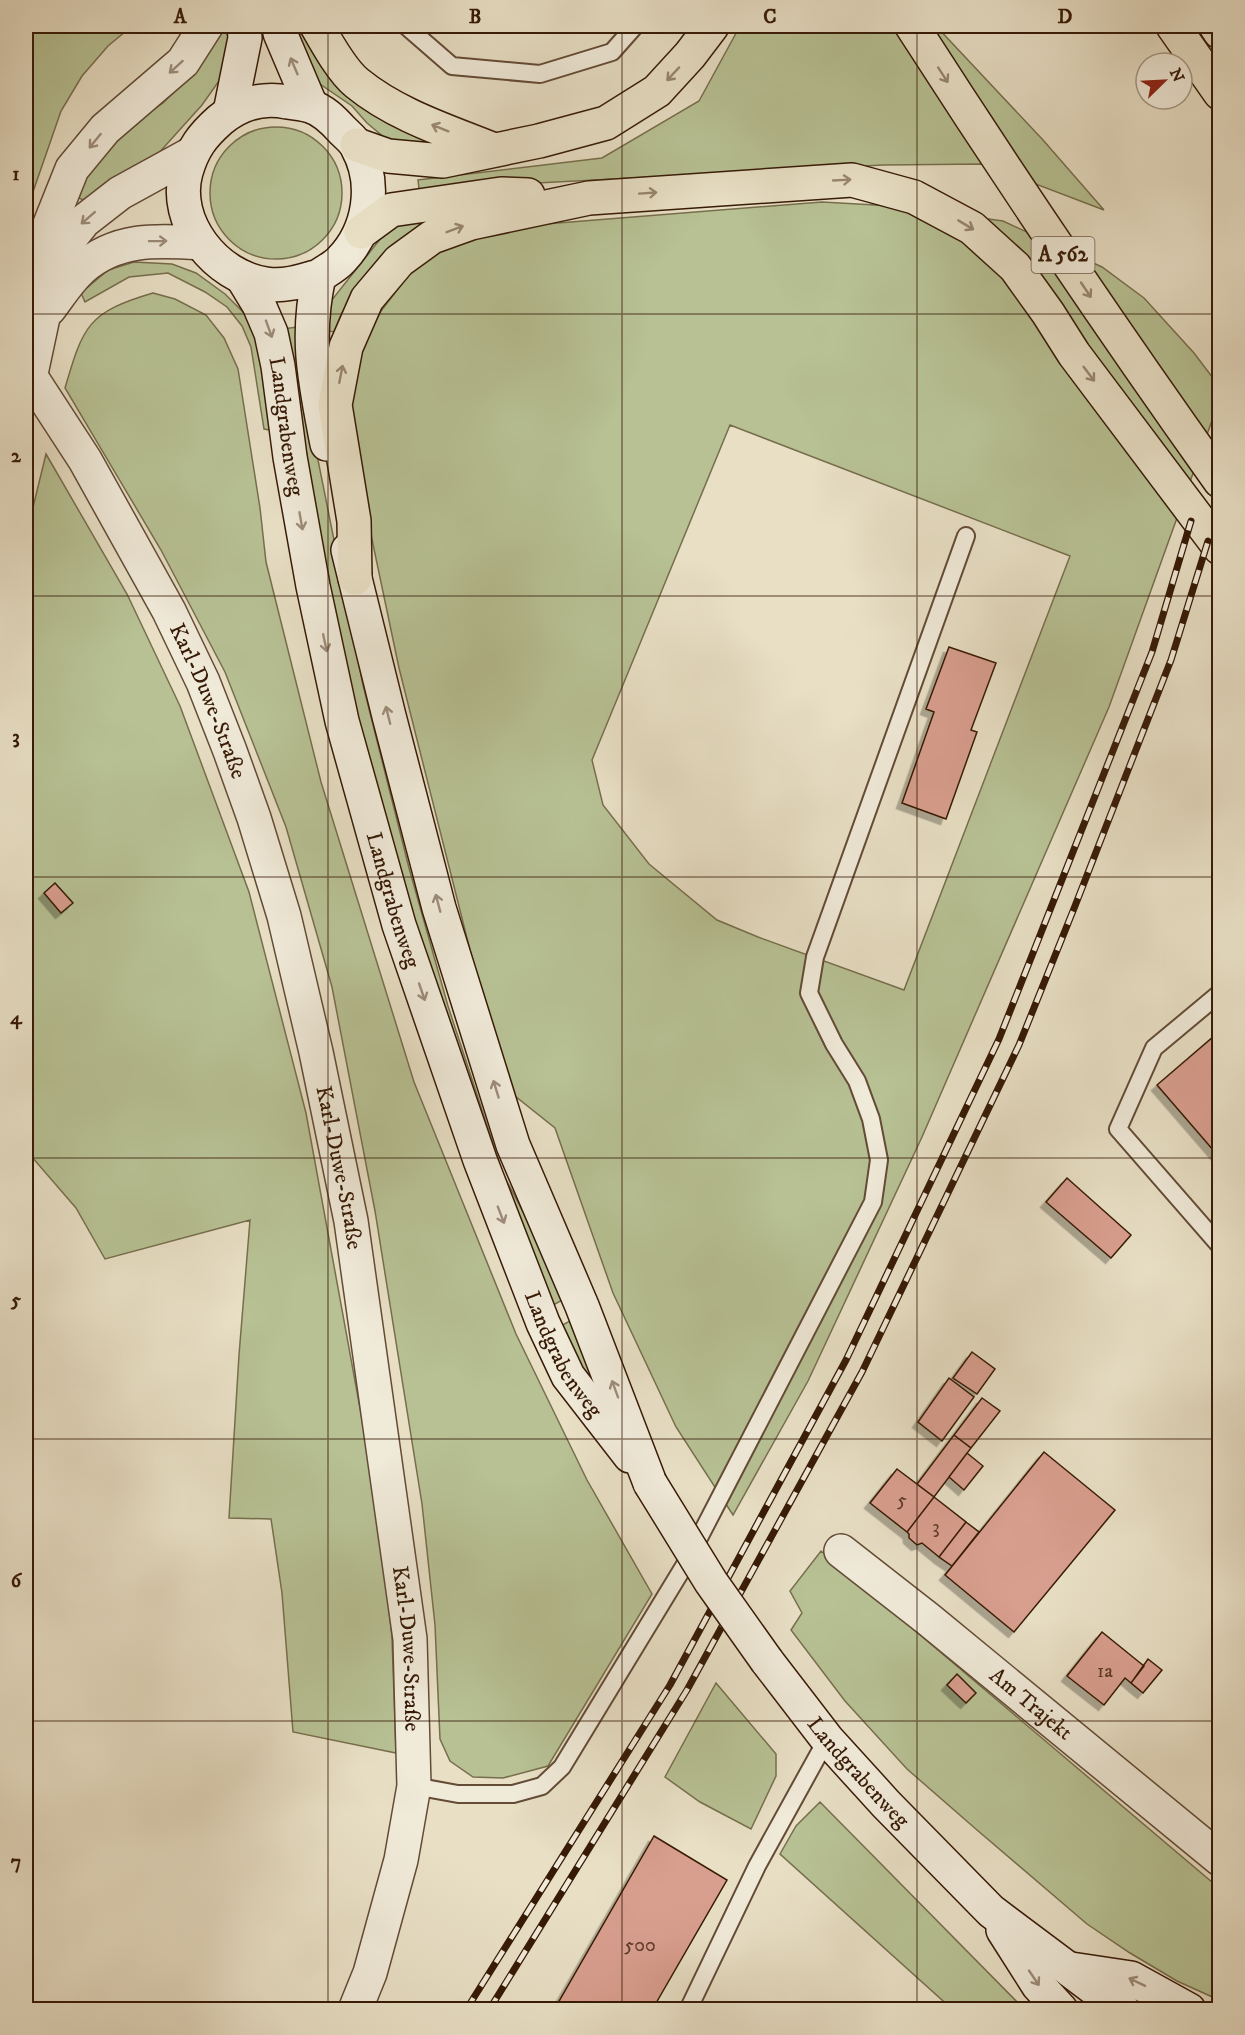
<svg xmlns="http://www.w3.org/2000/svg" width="1245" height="2035" font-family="'IM FELL DW Pica',serif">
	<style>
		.green { fill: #b7c194; stroke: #776e4d; stroke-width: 1.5; fill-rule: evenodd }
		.building { fill: #d89e8e; stroke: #371a06; stroke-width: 1.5; filter: url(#shadow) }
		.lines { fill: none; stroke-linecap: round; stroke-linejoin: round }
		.lane-casing { stroke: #634b36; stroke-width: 20 }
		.street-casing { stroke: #634b36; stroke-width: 36 }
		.secondary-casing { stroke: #371a06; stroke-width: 36 }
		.highway-casing { stroke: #371a06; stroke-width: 36 }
		.lane { stroke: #f0ead9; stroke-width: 16 }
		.street { stroke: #f0ead9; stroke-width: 33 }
		.secondary { stroke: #f0ead9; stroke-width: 33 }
		.highway { stroke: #e8dfc5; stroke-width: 33 }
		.rail-casing { stroke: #371a06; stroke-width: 7 }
		.rail { stroke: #f0ead9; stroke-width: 4.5; stroke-dasharray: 14; stroke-linecap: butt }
		.secondary-bridge-casing { stroke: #371a06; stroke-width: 36; stroke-linecap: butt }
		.secondary-bridge { stroke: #f0ead9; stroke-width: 33 }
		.oneway { stroke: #9d8c7a }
		.oneway2 { stroke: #98866f }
		.grid { fill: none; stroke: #371a06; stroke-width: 1.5; stroke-opacity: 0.55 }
		.labels { text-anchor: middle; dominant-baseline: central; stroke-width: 4.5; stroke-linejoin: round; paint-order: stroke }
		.number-label { font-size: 20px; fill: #5f3b28 }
		.shield { fill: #f0ead9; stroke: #6e5845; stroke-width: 1.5 }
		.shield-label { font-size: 21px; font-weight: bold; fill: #371a06 }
		.street-label { font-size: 22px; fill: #371a06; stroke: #f0ead9 }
		.neatline { fill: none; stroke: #371a06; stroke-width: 2 }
		.grid-label { font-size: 20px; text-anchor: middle; font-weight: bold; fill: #371a06 }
	</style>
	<defs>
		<filter id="shadow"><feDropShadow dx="-5.5" dy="5.5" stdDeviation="0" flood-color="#0004"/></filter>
	</defs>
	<rect width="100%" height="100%" fill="#e8dfc5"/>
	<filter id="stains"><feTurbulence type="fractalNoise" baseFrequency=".00333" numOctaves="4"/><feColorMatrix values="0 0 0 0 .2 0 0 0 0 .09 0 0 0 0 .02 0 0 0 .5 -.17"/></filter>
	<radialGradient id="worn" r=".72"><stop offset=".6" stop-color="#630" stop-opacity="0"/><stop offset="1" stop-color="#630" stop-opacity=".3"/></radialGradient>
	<!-- green -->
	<path class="green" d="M26,26H132L108,46L82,76L61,111L26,212Z
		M740,26H936L1043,140L1104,210L983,164L883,165L419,189L418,180L602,158L699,101Z
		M220,30L229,35L228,60L219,81L202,105L157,155L87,202L75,196L109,140L163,103L196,70Z
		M301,33L313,50L431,138L429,148L404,146L385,138L367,123L352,106L317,82L294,37Z
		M210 193a66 66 0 1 1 132 0a66 66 0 1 1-132 0Z
		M822,202L893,206L1003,221L1102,267L1144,298L1194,353L1219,386V401L1109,707L922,1137L808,1381L733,1515L676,1427L613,1293L555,1128L510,1092L470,950L399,668L370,530L350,424L353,379L365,340L381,311L408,276L435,252L508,227ZM730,425L1070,556L904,990L758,937L717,920L649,864L603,805L592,760Z
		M437,216L355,289L341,315L334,332L324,330L331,301L381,238L395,226Z
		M134,262L172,264L196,273L225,294L248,317L261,343L270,430L264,429L251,347L242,326L227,307L205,292L168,273L129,277L85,302L81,293L108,270Z
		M153,293L175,299L206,315L224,338L238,369L260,508L266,562L321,782L414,1082L516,1334L587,1480L652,1594L548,1766L503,1778L473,1777L450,1761L440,1739L435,1625L422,1504L375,1211L332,987L286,827L225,672L161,550L65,388C83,326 88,312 153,293Z
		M297,327L316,450L363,685L409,868L448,1006L503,1174L568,1297L546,1309L460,1067L392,848L343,659L283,329Z
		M46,454L127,594L180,706L249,892L306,1113L381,1523L392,1638L396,1753L293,1732L282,1593L271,1519L229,1518L239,1355L250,1220L105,1259L76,1208L32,1157L26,1154V536Z
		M579,1316L603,1384L591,1390L555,1329Z
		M821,1551L1219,1888V2000L1177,1981L1130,1953L1087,1924L977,1830L907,1769L845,1701L791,1630L802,1613L790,1591Z
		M716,1683L776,1754V1776L751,1829L700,1802L665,1777Z
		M820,1802L1024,2009H952L780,1854L796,1826Z"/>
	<!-- building -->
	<path class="building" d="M949,647L996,663L971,730L977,732L946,819L902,803L934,712L926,709Z
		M55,883L73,903L61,913L44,893Z
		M1220,1031V1158L1157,1085Z
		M1067,1178L1131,1235L1111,1258L1046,1202Z
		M972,1352L995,1369L977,1394L953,1378Z
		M949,1378L974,1397L942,1441L918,1422Z
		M982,1398L1000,1411L971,1448L954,1435Z
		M954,1435L971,1448L934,1497L917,1484Z
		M1044,1452L1115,1510L1014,1632L945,1575Z
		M967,1453L983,1466L964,1490L949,1477Z
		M897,1469L934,1497L907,1532L870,1503Z
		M934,1497L966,1522L939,1557L922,1543L917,1545L909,1538V1534L907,1532Z
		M966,1522L979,1532L952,1566L939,1557Z
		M1102,1632L1144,1666L1131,1683L1125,1678L1104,1705L1067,1676Z
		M1148,1659L1162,1670L1143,1693L1131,1683Z
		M957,1674L976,1693L966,1703L947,1685Z
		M654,1836L727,1880L652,2010H554Z"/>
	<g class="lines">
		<!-- lane casing -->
		<g class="lane-casing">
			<path id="lane" d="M406,26L452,66L540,74L612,52L635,26
				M1220,993L1154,1048L1118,1129L1220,1246
				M414,1786L458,1794H513L542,1786L562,1767L686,1563L873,1202L879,1160L871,1119L857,1081L834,1044L809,993L815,957L966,536
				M688,2010L757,1866L827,1739"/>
		</g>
		<!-- street casing -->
		<g class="street-casing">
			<g id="street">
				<path d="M49,309C59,296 69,280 81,269C116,238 156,240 200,243"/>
				<path d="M26,321L44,239L72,169L105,129L183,62L206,26"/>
				<path id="s1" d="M31,377L85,460L169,611L203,682L230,751L254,818L284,916L316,1052L351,1221L410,1639L414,1786L401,1860L370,1973L355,2010"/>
				<path d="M26,397L56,256L84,221L120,193L191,154"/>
				<path id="s2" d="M841,1551L928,1619L1220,1859"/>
			</g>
		</g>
		<!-- secondary casing -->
		<g class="secondary-casing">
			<g id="secondary">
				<path d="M279,26L280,33L311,106"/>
				<path d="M230,112L245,38L244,26"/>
				<path d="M319,276C302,281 284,287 266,284C216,277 172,222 186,172C193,148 202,136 220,120C239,104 263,97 287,102C295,103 303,104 310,106C323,110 333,120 342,130C347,135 354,140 357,147C377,183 370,230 341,260C336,266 326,271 319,276C305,339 315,381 327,444"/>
				<path id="s3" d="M242,277L259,305L271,333L278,366L290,457L313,586L342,721L399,925L480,1160L543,1323L568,1376L630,1456"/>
				<path d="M348,550L389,716L439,908L513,1145L582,1306L650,1483"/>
				<path id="s4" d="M767,1661L827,1739L886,1804L991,1911L1123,2010"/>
				<path d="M1003,1930L1038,1985L1061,2010"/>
				<path d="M1071,1969L1131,1978L1189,2010"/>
			</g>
		</g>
		<!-- highway casing -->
		<g class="highway-casing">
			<path id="highway" d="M317,26C326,42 342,71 357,83C396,115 447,131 494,150
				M912,26C1011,180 1113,331 1220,481
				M1173,26L1220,93
				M1216,26L1220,32
				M357,145L388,156L443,161L539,141L606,123L657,91L690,55L712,26
				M361,232L391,210L501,194L528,195
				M355,578L354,521L335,405L346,347L367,299L399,261L432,237L471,223L589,198L852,180L914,197L972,228L1015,267L1048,313L1074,354L1220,548"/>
		</g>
		<!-- lane -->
		<use href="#lane" class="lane"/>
		<!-- street -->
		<use href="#street" class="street"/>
		<!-- secondary -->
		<use href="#secondary" class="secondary"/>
		<!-- highway -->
		<use href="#highway" class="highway"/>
		<!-- rail casing -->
		<g class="rail-casing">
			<path id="rail" d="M466,2010L670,1685L846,1360L999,1039L1152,652L1191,521
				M489,2010L687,1690L862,1372L1019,1045L1075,906L1171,660L1208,541"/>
		</g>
		<!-- rail -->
		<use href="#rail" class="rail"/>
		<!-- secondary-bridge casing -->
		<g class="secondary-bridge-casing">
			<path id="secondary-bridge" d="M650,1483L711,1582L767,1661"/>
		</g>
		<!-- secondary-bridge -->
		<use href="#secondary-bridge" class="secondary-bridge"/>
	</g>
	<!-- one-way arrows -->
	<defs><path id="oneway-shaft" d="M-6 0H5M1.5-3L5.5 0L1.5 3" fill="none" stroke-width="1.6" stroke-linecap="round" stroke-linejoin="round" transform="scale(1.5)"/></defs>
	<g class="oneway">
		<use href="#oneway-shaft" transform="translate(294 66) rotate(-113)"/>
		<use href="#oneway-shaft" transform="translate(176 67) rotate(138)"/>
		<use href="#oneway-shaft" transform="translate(95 141) rotate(129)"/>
		<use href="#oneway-shaft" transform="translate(88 218) rotate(139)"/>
		<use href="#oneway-shaft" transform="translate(158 241) rotate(-1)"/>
		<use href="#oneway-shaft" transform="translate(269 329) rotate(70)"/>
		<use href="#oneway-shaft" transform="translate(301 521) rotate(80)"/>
		<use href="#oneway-shaft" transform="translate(325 643) rotate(78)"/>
		<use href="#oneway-shaft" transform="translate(388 715) rotate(-104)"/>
		<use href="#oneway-shaft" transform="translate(438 903) rotate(-105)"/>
		<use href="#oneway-shaft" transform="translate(422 992) rotate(71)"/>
		<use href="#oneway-shaft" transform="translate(496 1089) rotate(-107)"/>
		<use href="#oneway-shaft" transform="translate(501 1215) rotate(69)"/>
		<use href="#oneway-shaft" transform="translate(615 1389) rotate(-110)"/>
		<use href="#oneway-shaft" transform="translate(1034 1978) rotate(56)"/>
		<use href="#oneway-shaft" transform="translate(1137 1982) rotate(-154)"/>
	</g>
	<g class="oneway2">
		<use href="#oneway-shaft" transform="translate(673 74) rotate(133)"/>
		<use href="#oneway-shaft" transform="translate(943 75) rotate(57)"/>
		<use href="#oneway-shaft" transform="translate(440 128) rotate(-158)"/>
		<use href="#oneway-shaft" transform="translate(842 180) rotate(-3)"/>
		<use href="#oneway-shaft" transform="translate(648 193) rotate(-4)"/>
		<use href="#oneway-shaft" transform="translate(966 225) rotate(31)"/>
		<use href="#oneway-shaft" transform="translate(455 229) rotate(-21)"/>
		<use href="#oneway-shaft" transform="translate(1086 290) rotate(56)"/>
		<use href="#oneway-shaft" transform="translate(341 374) rotate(-79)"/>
		<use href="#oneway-shaft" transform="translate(1089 374) rotate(53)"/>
	</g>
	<!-- grid -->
	<path class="grid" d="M328,26V2010M622,26V2010M917,26V2010M26,314H1220M26,596H1220M26,877H1220M26,1158H1220M26,1439H1220M26,1721H1220"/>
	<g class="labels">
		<!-- number labels -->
		<g class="number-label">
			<text x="902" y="1500">5</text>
			<text x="936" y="1527">3</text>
			<text x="1105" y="1671">1a</text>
			<text x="640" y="1945">500</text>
		</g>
		<!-- shield labels -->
		<rect class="shield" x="1031.5" y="237" width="63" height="36" rx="4.5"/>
		<g class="shield-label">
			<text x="1063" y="255">A 562</text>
		</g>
		<!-- street labels -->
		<g class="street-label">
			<text stroke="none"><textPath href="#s3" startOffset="158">Landgrabenweg</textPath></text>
			<text stroke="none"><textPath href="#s1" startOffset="370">Karl-Duwe-Straße</textPath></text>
			<text stroke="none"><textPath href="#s3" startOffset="644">Landgrabenweg</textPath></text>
			<text stroke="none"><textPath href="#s1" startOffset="856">Karl-Duwe-Straße</textPath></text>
			<text stroke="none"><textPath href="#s3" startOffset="1130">Landgrabenweg</textPath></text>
			<text stroke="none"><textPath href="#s1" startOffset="1342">Karl-Duwe-Straße</textPath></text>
			<text stroke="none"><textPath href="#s2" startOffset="244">Am Trajekt</textPath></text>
			<text stroke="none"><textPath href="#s4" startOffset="144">Landgrabenweg</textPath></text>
		</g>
	</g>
	<!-- margin -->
	<rect width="1245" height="2035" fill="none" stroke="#e8dfc5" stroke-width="66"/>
	<!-- north arrow -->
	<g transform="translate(1164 81) rotate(66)"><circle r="28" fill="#f0ead9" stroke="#a69785" stroke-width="1.5"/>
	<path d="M0-4.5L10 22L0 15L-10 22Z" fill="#8f2418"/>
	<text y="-9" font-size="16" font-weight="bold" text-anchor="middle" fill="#371a06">N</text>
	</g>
	<rect x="33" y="33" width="1179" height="1969" class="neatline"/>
	<g class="grid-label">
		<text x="180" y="23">A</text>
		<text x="475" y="23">B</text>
		<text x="770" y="23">C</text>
		<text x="1065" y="23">D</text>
		<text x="16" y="180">1</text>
		<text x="16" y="462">2</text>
		<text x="16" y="743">3</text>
		<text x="16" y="1024">4</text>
		<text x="16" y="1306">5</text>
		<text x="16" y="1587">6</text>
		<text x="16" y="1868">7</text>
	</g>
	<rect width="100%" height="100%" filter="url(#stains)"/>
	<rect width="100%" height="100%" fill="url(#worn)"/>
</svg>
